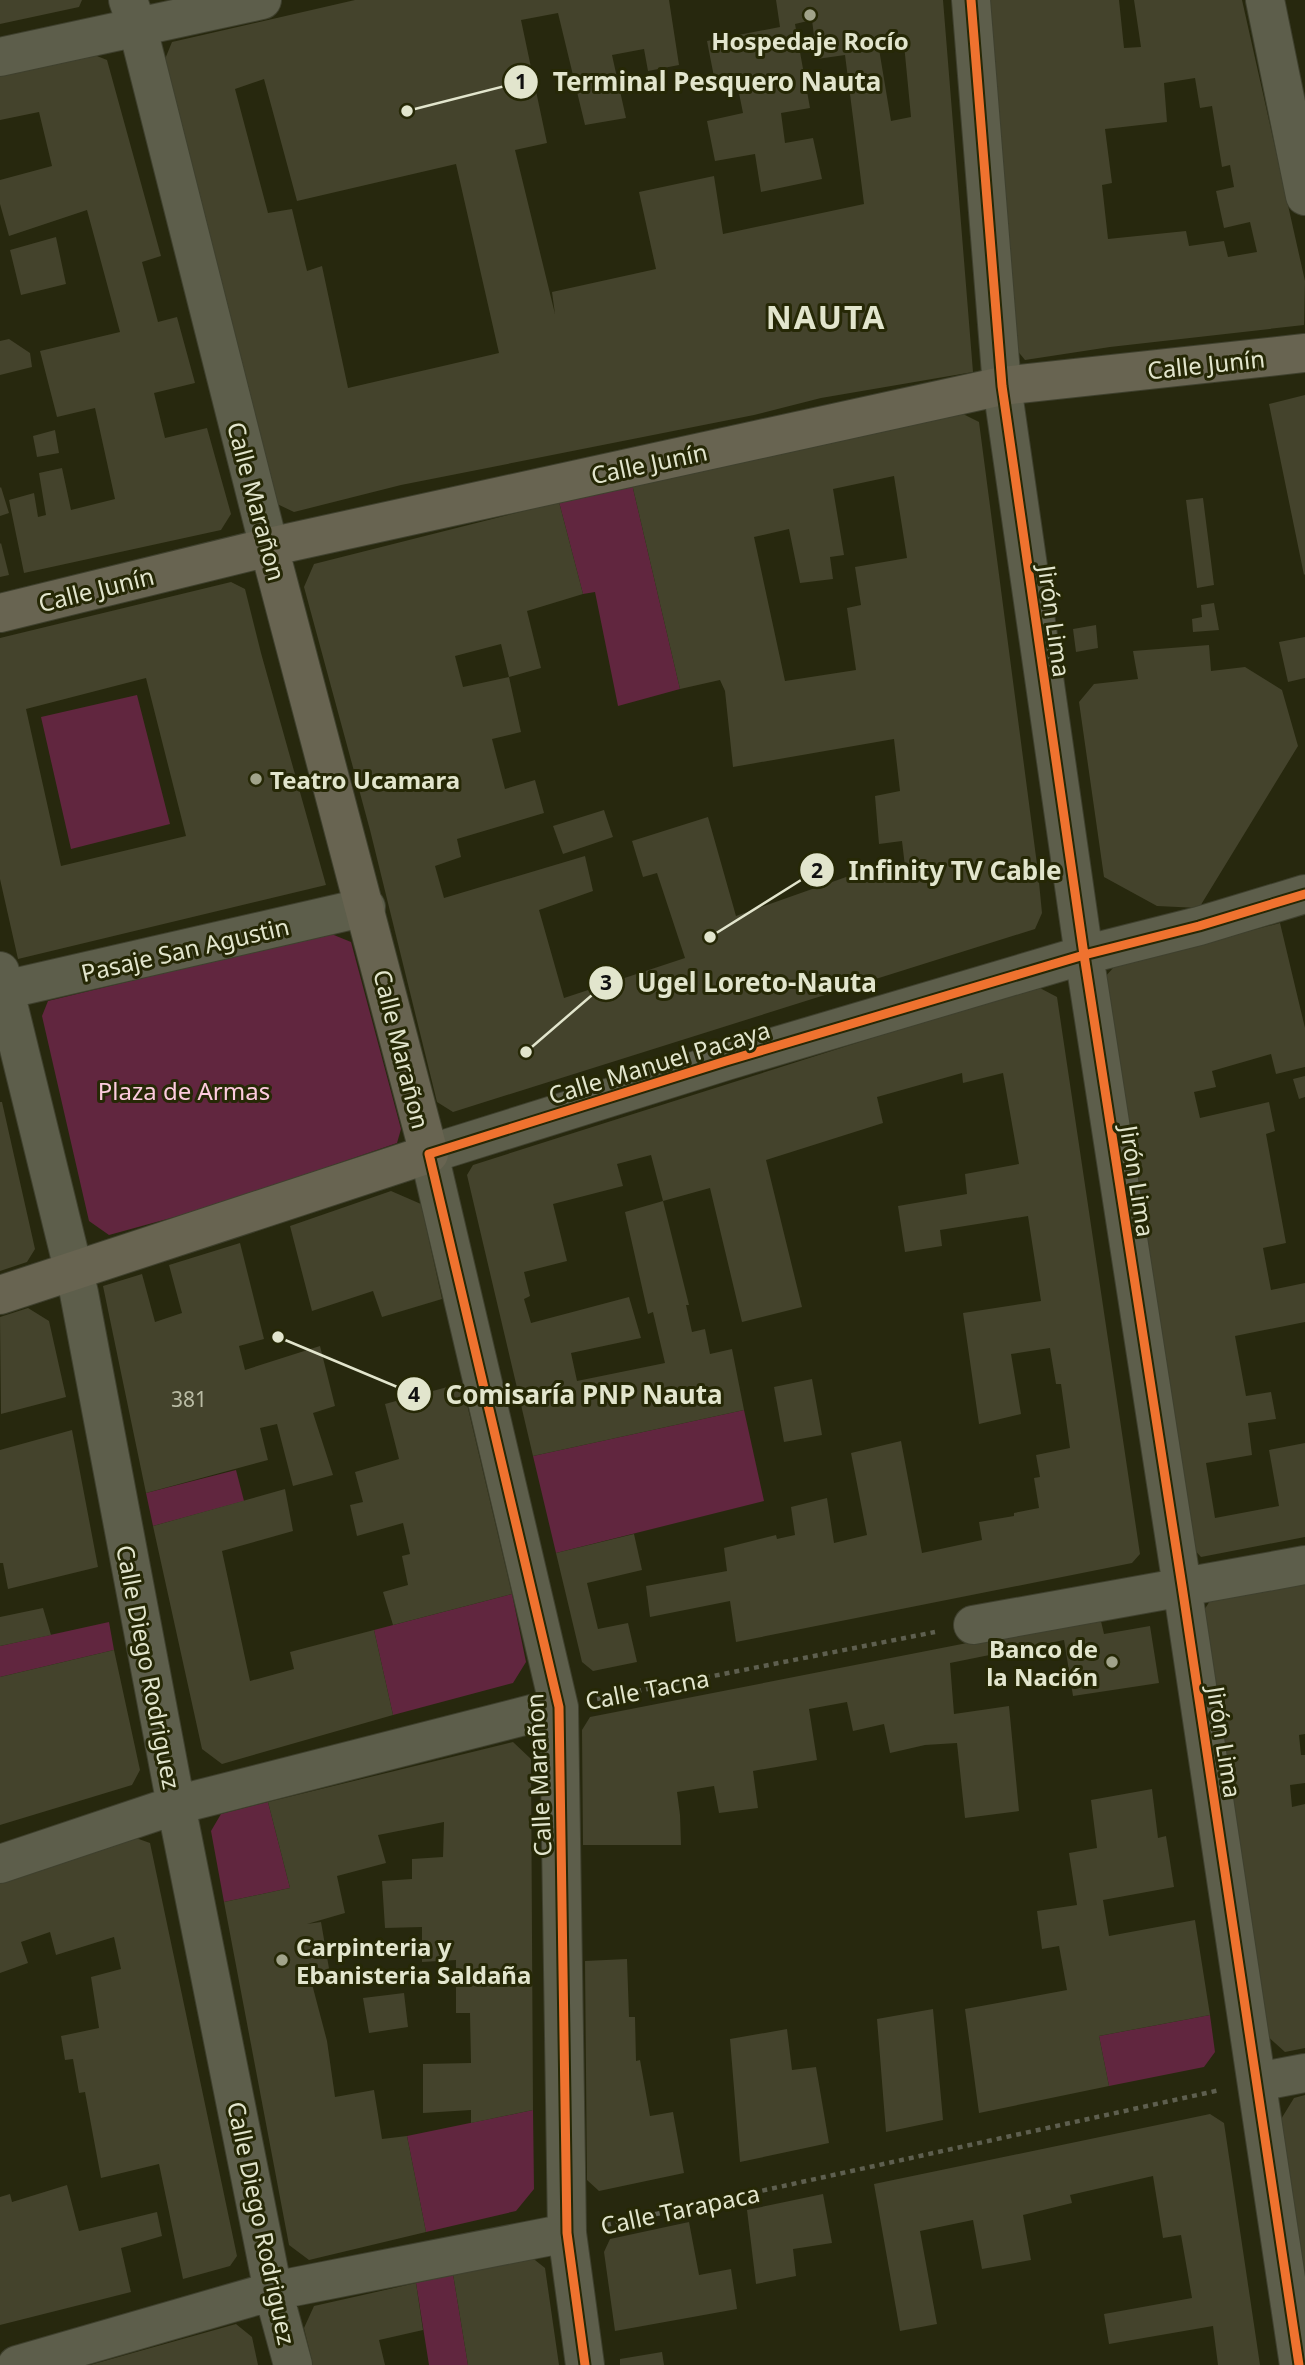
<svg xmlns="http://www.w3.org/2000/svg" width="1305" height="2365" font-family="'Noto Sans',sans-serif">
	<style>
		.green { fill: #61263f }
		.building { fill: #44432c; fill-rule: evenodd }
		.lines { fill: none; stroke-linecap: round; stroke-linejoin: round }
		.minor-casing { stroke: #3f402e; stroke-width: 40 }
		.major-casing { stroke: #3f402e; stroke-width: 40 }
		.path { stroke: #5e5f4f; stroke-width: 4.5; stroke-dasharray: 5 5; stroke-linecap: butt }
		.minor { stroke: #5d5e4b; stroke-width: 38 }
		.major { stroke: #686451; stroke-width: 38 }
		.cycleway-casing { stroke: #262806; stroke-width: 13 }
		.cycleway { stroke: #ef722f; stroke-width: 9 }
		.poi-dot { fill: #a1a38a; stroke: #262806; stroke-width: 2.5 }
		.labels { text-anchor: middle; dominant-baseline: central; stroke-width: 6; stroke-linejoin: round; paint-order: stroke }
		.number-label { font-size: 21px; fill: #babca5 }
		.poi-label { font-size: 24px; font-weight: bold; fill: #e2e5cd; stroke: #262806; text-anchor: start }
		.street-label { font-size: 24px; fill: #e2e5cd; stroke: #262806 }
		.park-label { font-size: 24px; fill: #fdcbde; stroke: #262806 }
		.district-label { font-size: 32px; font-weight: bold; letter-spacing: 2px; fill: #e2e5cd; stroke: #262806 }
		.leader { fill: none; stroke: #e2e5cd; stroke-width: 2.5 }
		.callout-dot { fill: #e2e5cd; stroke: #262806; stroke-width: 2.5 }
		.mark-label { font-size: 21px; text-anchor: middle; font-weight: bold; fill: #111 }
		.callout-label { font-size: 26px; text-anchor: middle; font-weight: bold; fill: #e2e5cd; stroke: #262806; stroke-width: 6; stroke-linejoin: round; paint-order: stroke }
	</style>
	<rect width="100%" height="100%" fill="#27280e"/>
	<!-- green -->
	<path class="green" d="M632,484L680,689L618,706L595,592L583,594L559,502Z
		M137,695L170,824L71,849L41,717Z
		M329,933L351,942L401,1129L397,1143L211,1207L109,1235L89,1221L42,1016L48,1001Z
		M744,1410L764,1501L556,1553L533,1456Z
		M236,1470L244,1501L153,1526L146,1493Z
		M512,1594L526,1662L513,1683L393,1715L374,1630Z
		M109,1622L114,1650L0,1677V1646Z
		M268,1802L290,1888L224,1902L211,1831L221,1814Z
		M1210,2015L1215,2052L1204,2067L1109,2086L1099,2036Z
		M533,2110L534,2189L516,2211L426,2232L407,2136Z
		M453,2274L468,2365H429L416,2283Z"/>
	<!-- building -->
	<path class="building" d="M0,0H82L79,7L0,24Z
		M355,0H669L679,65L648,71L644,49L612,55L626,118L585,125L558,13L521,20L547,143L515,150L555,314L552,292L656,269L639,192L714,176L723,234L864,204L845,55L817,59L812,20L795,24L810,108L781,113L785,143L813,138L822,179L761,192L755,154L715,161L707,121L743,113L736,78L715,82L707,41L780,27L776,0H943L973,372L821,398L754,415L401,485L294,512L275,503L163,64L172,42ZM904,44L911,117L891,121L879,49ZM264,79L297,201L456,164L499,353L348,388L322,266L307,271L292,209L268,213L235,89Z
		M990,0H1119L1124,48L1141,47L1134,0H1242L1305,281L1304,325L1110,347L1025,360L1016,349ZM1195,78L1200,108L1212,106L1222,167L1230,165L1234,187L1216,191L1224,228L1250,222L1257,252L1228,257L1224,241L1189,246L1186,231L1108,239L1102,185L1112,183L1105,129L1167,122L1164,83Z
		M92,54L107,60L161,256L142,262L158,322L177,317L195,383L154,393L165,438L207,428L231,514L221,530L24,573L9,500L34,493L38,517L46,515L39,473L62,468L71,510L115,499L95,408L57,417L40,351L120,332L87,210L9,236L0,204V180L52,166L39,112L0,120V74Z
		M56,237L66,284L21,295L10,250Z
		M9,339L30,353L32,367L0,375V341Z
		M1305,395V574L1304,575L1269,404Z
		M963,414L979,422L1038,872L1042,913L1035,929L453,1112L437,1102L370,830L304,587L314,564L559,502L583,594L527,611L541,668L509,677L501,644L455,656L463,687L509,677L521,732L492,739L505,789L535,780L544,813L457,839L461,857L435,866L444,898L585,856L593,891L539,910L564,998L685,958L657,873L643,877L632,841L708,817L736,916L880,865L883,881L906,875L902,841L879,844L875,796L900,791L894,739L733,767L725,691L720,680L680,689L632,484ZM894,476L907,558L855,567L861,605L847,608L856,670L785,681L754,537L789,529L800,583L833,579L830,557L844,555L833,489Z
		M55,430L59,453L37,457L33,436Z
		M1,487L9,513L0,516V488Z
		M1203,498L1214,585L1197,588L1186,500Z
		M1,543L9,575L0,577V544Z
		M231,582L245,589L261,653L326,885L18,959L0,879V638ZM146,678L186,836L61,866L26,709Z
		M1214,603L1219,630L1193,632L1192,619L1202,617L1201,605Z
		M1096,625L1098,648L1076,652L1073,629Z
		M1305,637V678L1288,682L1279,642Z
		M1209,645L1211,671L1245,667L1282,690L1298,746L1199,908L1157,906L1104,877L1079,702L1094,684L1138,679L1133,651Z
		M604,810L613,837L563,854L553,826Z
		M1280,923L1305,1028V1067L1276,1074L1271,1054L1212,1071L1216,1087L1194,1092L1200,1118L1269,1102L1275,1131L1266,1134L1286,1243L1263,1248L1271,1290L1305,1283V1322L1235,1336L1246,1396L1271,1392L1276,1419L1248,1423L1252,1455L1206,1463L1215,1518L1279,1506L1269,1450L1305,1443V1537L1201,1557L1190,1545L1104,978L1114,967Z
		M1036,986L1057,997L1140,1554L1132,1563L736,1642L730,1601L650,1617L646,1586L727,1571L724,1548L776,1535L777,1539L795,1535L791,1507L827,1498L834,1543L867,1535L851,1453L901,1441L922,1553L982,1540L979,1522L1014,1516V1513L1039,1508L1034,1478L1040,1477L1036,1455L1070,1448L1061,1384H1056L1050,1348L1011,1354L1021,1414L979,1424L963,1313L1041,1301L1028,1216L940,1230L942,1246L905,1252L898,1206L967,1194L965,1174L1019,1164L1003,1073L963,1083L962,1073L877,1097L883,1123L766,1160L802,1307L742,1322L710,1188L663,1201L689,1305H686L692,1332L705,1329L710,1354L732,1349L744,1410L533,1456L467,1175L473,1165ZM651,1155L663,1201L625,1212L648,1314L653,1312L665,1363L577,1381L571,1353L641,1338L629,1297L531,1323L524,1299L530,1296L524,1272L567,1261L553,1204L623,1186L617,1164Z
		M1305,1076V1097L1299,1099L1293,1079Z
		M0,1102H2L35,1249L27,1262L0,1271Z
		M391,1191L421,1204L442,1299L382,1317L373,1291L312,1311L290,1226Z
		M240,1243L264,1339L239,1346L245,1370L320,1346L335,1406L313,1413L333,1475L293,1486L277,1424L260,1428L268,1460L146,1493L103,1286L142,1274L155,1322L182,1313L169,1265Z
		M28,1308L49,1321L66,1397L1,1414L0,1317Z
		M812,1379L822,1435L784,1442L774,1387Z
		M462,1383L512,1594L393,1625L383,1592L408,1585L402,1556L410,1554L403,1523L357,1536L350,1505L363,1502L355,1472L399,1459L385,1404Z
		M72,1430L98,1567L8,1589L3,1563H0V1450Z
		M285,1489L293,1531L222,1551L250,1681L294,1669L290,1652L374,1630L393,1715L222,1764L202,1749L153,1526Z
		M634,1534L642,1570L587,1583L598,1629L628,1623L637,1662L593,1671L582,1662L556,1553Z
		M1305,1581V1734L1299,1735L1301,1755H1305V1783L1290,1785L1292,1807L1305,1804V2048L1285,2052L1264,2033L1201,1615L1213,1596Z
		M43,1608L51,1635L0,1646V1617Z
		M1100,1617L1104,1634L1150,1626L1159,1683L1073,1696L1064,1640L950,1663L954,1714L1009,1706L1019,1811L965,1818L957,1743L925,1745L890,1753L884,1724L853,1731L847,1702L809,1709L817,1760L753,1771L758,1808L719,1813L714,1786L677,1792L680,1815L681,1845H583L582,1730L590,1717Z
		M114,1650L140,1770L132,1785L0,1825V1677Z
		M513,1742L531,1759L533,2110L471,2123V2110L423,2113V2064L471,2063L470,2013H456V1960L422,1962V1927L385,1928L382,1881L412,1879V1859L443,1857L444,1822L378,1835L386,1863L337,1876L345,1913L307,1924L321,1922L331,1980L312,1984L327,2041L335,2097L374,2090L382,2139L407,2136L426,2232L309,2260L289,2245L224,1902L290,1888L268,1802Z
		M1152,1789L1158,1838L1166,1836L1174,1887L1103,1900L1109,1936L1195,1920L1210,2015L1099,2036L1109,2086L979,2113L965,2009L1067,1990L1059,1946L1042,1949L1037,1911L1077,1905L1069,1853L1097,1848L1091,1800Z
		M133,1837L150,1843L237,2256L230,2266L183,2279L159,2164L101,2178L85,2092L79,2093L73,2059L65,2060L61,2036L99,2028L91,1977L121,1969L114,1937L56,1955L50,1932L21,1942L28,1963L0,1973V1881Z
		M627,1959L629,2017H635L636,2061L640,2060L650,2116L673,2112L684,2173L599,2191L587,2180L585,1961Z
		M404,1993L408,2027L369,2033L363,1998Z
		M933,2009L943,2120L886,2132L877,2019Z
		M787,2029L792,2070L816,2067L829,2143L740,2162L730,2039Z
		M1305,2095V2290L1278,2124L1294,2098Z
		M1210,2114L1224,2123L1260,2365H1218L1213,2326L1109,2344L1104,2314L1192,2298L1181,2235L1163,2238L1153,2176L1070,2195L1072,2203L1023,2215L1031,2260L982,2269L973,2220L920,2231L937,2324L900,2331L874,2184Z
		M67,2185L79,2231L157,2212L162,2236L121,2248L131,2292L0,2325V2197L10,2194L12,2202Z
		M823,2194L832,2243L793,2249L796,2276L756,2284L747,2210Z
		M689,2222L699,2275L731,2269L737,2309L615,2331L604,2252L610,2239Z
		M530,2256L545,2268L559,2365H468L453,2274Z
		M416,2283L423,2330L379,2340L385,2365H313L304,2328L314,2306Z
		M236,2324L252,2337L258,2365H90Z
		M662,2352L664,2365H620V2359Z"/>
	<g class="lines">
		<!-- minor casing -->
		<g class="minor-casing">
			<path id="minor" d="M128,0L138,29L269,547
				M971,0L1002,386L1084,955L1182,1586L1299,2365
				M1265,0L1305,196
				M0,57L262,0
				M0,971L79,1293L176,1805L273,2291L293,2365
				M4,990L366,907
				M973,1625L1305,1565
				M0,1864L176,1805L559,1707
				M1257,2082L1305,2073
				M17,2365L273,2291L567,2233
				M585,2365L567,2233L559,1707L429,1154L726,1061L1084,955L1199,926L1305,894"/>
		</g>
		<!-- major casing -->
		<g class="major-casing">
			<path id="major" d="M0,613L269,547L1002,386L1305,353
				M0,1295L429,1154L269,547"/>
		</g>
		<!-- path -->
		<path class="path" d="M597,1699L935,1632
			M606,2225L1220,2090"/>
		<!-- minor -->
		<use href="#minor" class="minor"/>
		<!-- major -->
		<use href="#major" class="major"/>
		<!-- cycleway casing -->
		<g class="cycleway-casing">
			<path id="cycleway" d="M971,0L1002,386L1084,955L1182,1586L1299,2365
				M585,2365L567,2233L559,1707L429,1154L726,1061L1084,955L1199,926L1305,894"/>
		</g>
		<!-- cycleway -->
		<use href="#cycleway" class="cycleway"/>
	</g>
	<!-- markers -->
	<g class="poi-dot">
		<circle cx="810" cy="15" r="7"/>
		<circle cx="256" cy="779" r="7"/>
		<circle cx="1112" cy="1662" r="7"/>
		<circle cx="282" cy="1960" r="7"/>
	</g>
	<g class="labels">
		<!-- number labels -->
		<g class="number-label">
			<text x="189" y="1399">381</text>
		</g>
		<!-- poi labels -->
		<g class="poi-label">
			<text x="810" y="40" text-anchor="middle">Hospedaje Rocío</text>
			<text x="270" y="779">Teatro Ucamara</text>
			<text x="1098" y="1648" text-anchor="end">Banco de<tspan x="1098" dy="28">la Nación</tspan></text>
			<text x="296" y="1946">Carpinteria y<tspan x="296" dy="28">Ebanisteria Saldaña</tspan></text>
		</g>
		<!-- street labels -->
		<g class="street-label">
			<text transform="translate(1206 364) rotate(-6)">Calle Junín</text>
			<text transform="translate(649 463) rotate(-12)">Calle Junín</text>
			<text transform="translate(257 501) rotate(75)">Calle Marañon</text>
			<text transform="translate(96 589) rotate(-14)">Calle Junín</text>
			<text transform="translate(1055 621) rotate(82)">Jirón Lima</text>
			<text transform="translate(185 949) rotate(-13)">Pasaje San Agustin</text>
			<text transform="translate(402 1049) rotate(76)">Calle Marañon</text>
			<text transform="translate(659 1062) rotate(-17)">Calle Manuel Pacaya</text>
			<text transform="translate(1138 1181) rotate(81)">Jirón Lima</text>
			<text transform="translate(149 1667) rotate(79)">Calle Diego Rodriguez</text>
			<text transform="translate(647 1689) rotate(-11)">Calle Tacna</text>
			<text transform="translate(1225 1742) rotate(81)">Jirón Lima</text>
			<text transform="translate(538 1775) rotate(-93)">Calle Marañon</text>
			<text transform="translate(680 2209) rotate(-12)">Calle Tarapaca</text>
			<text transform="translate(262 2223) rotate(78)">Calle Diego Rodriguez</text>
		</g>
		<!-- park labels -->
		<g class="park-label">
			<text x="184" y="1090">Plaza de Armas</text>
		</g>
		<!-- district labels -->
		<g class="district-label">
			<text x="826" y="316">NAUTA</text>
		</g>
	</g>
	<!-- callouts -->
	<path class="leader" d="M407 111L521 82M710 937L817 870M526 1052L606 983M278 1337L414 1394"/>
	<g class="callout-dot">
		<circle cx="407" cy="111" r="7"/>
		<circle cx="710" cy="937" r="7"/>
		<circle cx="526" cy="1052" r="7"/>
		<circle cx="278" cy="1337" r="7"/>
		<circle cx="521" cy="82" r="18"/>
		<circle cx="817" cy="870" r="18"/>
		<circle cx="606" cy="983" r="18"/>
		<circle cx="414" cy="1394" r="18"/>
	</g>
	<g class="mark-label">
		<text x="521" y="89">1</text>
		<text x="817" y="878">2</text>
		<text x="606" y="990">3</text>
		<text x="414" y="1402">4</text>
	</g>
	<g class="callout-label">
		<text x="717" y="91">Terminal Pesquero Nauta</text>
		<text x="955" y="880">Infinity TV Cable</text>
		<text x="757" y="992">Ugel Loreto-Nauta</text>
		<text x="584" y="1404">Comisaría PNP Nauta</text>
	</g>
</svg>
